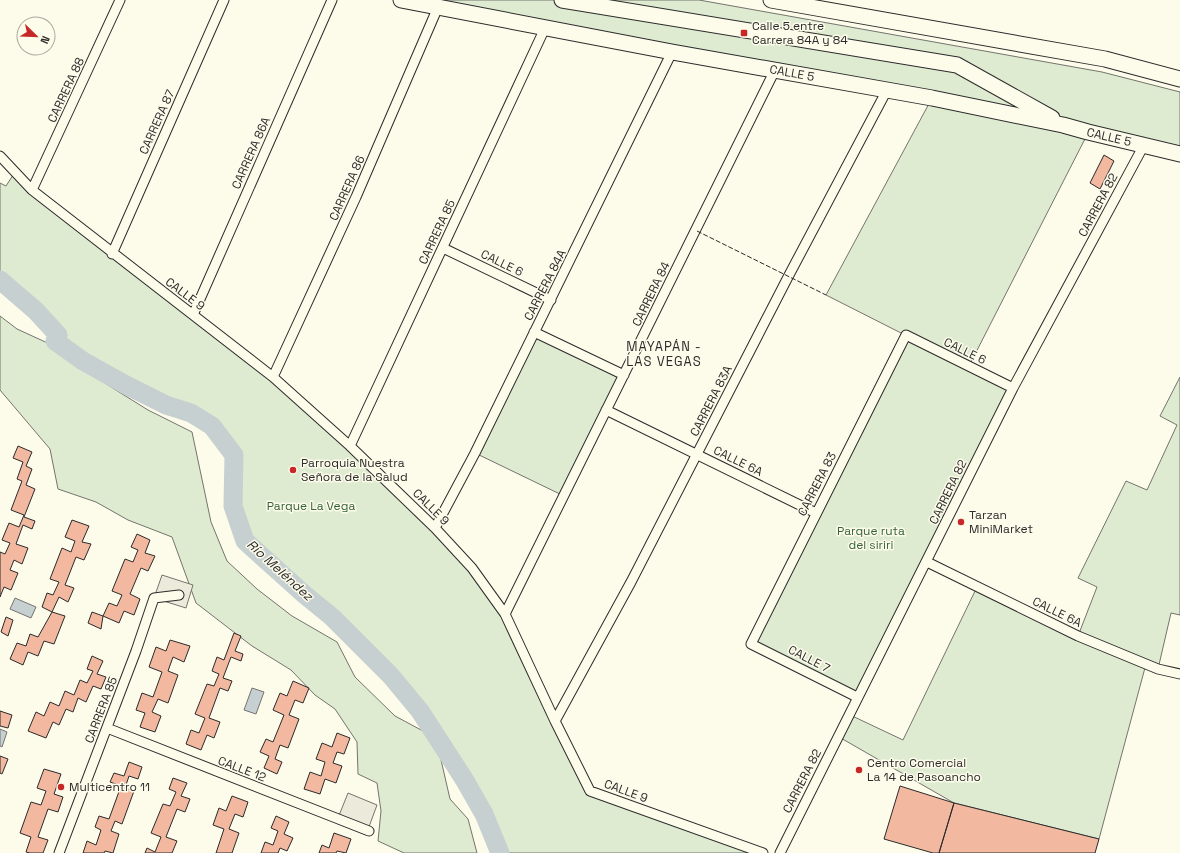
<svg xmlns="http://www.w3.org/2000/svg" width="1180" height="853" font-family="'Space Grotesk',sans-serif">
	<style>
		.green { fill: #deebd1; stroke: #74746e }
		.parking { fill: #eceadb; stroke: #74746e }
		.water { fill: #c7d0d0; stroke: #74746e }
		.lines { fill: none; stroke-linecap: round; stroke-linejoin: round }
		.river { stroke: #c7d0d0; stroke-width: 19 }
		.building { fill: #f2b8a0; stroke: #2b2b2b }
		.street-casing { stroke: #2b2b2b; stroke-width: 11 }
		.primary-casing { stroke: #2b2b2b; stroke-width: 17 }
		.street { stroke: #fdfbea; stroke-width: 9 }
		.primary { stroke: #fdfbea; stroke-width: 15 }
		.fence { stroke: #2b2b2b; stroke-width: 1; stroke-dasharray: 5 2; stroke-linecap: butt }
		.poi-dot { fill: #c62828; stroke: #fdfbea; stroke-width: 1.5 }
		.labels { text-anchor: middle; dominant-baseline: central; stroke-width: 3; stroke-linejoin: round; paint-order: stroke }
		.poi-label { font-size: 12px; fill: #2b2b2b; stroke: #fdfbea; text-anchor: start }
		.street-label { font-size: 12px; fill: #2b2b2b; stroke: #fdfbea }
		.park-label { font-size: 12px; fill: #34623c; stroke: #fdfbea }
		.neighbourhood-label { font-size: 13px; letter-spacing: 1px; fill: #2b2b2b; stroke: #fdfbea }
		.water-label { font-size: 13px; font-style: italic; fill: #2b2b2b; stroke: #fdfbea }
	</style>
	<rect width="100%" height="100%" fill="#fdfbea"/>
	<!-- green -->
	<path class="green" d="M401,0H699L1102,72L1180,92V154L1088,133L969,366L1013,388L857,697L751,644L903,334L826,295L932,98Z
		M15,172L273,377L435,528L505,614L590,791L763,853H500L484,814L464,779L420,711L391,676L332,617L305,595L245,541L233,506L234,455L212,426L191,413L166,405L126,385L83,361L55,341L58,335L36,311L0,280V183L6,186Z
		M0,316L17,329L52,345L95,377L148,410L192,432L211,522L227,561L257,589L292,616L337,642L355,677L395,716L436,738L450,799L468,819L477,853H404L378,841L381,811L377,783L358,774L357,742L335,709L315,695L291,670L252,646L196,603L172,537L128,520L96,502L58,489L50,449L0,390Z
		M534,332L624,375L564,496L475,453Z
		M1180,377V615L1171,613L1158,669L1146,664L1099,839L954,803L839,737L848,714L903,740L977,587L1078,636L1097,587L1078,578L1126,481L1147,490L1177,425L1160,416Z"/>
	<!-- parking -->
	<path class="parking" d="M162,575L193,585L186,608L154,598Z
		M348,793L377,805L366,835L336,823Z"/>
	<!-- water -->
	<path class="water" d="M15,598L36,607L31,618L10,609Z
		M252,688L264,692L256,714L244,710Z
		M0,729L7,732L2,747L0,746Z"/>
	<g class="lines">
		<!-- river -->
		<path class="river" d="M0,280L36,311L58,335L55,341L83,361L126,385L166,405L191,413L212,426L234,455L233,506L245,541L305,595L332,617L391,676L420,711L464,779L484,814L500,853"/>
	</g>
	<!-- building -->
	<path class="building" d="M1104,155L1114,161L1100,189L1090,183Z
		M18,446L32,452L26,466L32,469L26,485L35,489L24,517L35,521L32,529L23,525L16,544L28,548L22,564L14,560L10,570L18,573L11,590L4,587L0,597V552L5,554L10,543L2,540L9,523L19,527L24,515L11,510L22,481L17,479L23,462L13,458Z
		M72,520L89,526L82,542L91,544L84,560L76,557L65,585L74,588L68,602L59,597L52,612L42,607L47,593L53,595L59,582L50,579L62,548L71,552L75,541L65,537Z
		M137,534L150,540L145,553L155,556L148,571L141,568L130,594L140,599L134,615L124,611L119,623L103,616L109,603L117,606L122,595L112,591L125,559L133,562L138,550L131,547Z
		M52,612L65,616L54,644L44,641L38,656L28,652L23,665L10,659L17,643L26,646L30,634L38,637Z
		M92,612L103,616L101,629L88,623Z
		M6,617L13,620L8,636L1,632Z
		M234,633L241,636L235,651L243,654L241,661L231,657L223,678L232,681L228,691L220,688L209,718L220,722L214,738L207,735L201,750L186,744L191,730L199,733L205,718L195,714L207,684L214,686L219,674L212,671L217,657L224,660Z
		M170,640L190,646L184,662L173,657L168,671L178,675L168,703L158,699L152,712L161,716L155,732L140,727L145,713L136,710L142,693L153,697L162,672L149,667L156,647L166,651Z
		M92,656L103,661L97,674L106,677L101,689L93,686L86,702L78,698L73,712L66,709L59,725L53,722L46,738L28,731L36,712L44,716L50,702L59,706L65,691L74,695L80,680L87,683L93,671L87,669Z
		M293,681L309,688L303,703L295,700L289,715L299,719L288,748L280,745L275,759L282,762L277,774L264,768L269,756L260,752L266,739L273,742L284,715L273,710L280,693L287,696Z
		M0,711L12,715L8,728L0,726Z
		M337,733L350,738L344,754L337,752L333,763L342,766L336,783L325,779L320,794L304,789L310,772L321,776L325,762L316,759L322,743L332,747Z
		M0,756L8,759L2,774L0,773Z
		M129,762L142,767L138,779L129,776L125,788L134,791L122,824L115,821L111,831L119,834L113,853L105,851L104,853H83L87,841L96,845L101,830L95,827L99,816L109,819L121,786L110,782L114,773L124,776Z
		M44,769L61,774L54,794L63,797L58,812L48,809L38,837L48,840L43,853H30L26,852L31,837L20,833L31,802L41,805L46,791L37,788Z
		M173,778L187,783L181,796L190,799L185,812L177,809L166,837L177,841L172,853H145L147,848L155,852L161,837L151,833L163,804L170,806L176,792L169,789Z
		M900,786L954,803L939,853H933L884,839Z
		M232,796L248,802L243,817L235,814L229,829L239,833L232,853H216L224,829L213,825L219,808L226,811Z
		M954,803L1099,839L1095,853H939Z
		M276,816L289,822L284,834L293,838L287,851L280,848L278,853H261L265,842L273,845L278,831L271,828Z
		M334,833L351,839L346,853L337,851L336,853H319L322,845L329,848Z"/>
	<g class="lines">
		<!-- street casing -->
		<g class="street-casing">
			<path id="street" d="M0,156L32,190L273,377L350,446L435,528L472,568L505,614L555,721L590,791L763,853
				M32,190L120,0
				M443,248L551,300
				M112,254L224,0
				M193,315L332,0
				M534,332L624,375
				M273,377L356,197L438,7
				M606,410L816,513
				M350,446L545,28
				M435,528L475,453L672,52
				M927,562L1078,636L1158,669L1180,674
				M505,614L775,70
				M857,697L751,644L906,335L1013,388
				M555,721L631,582L788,277L887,90
				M107,728L369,831
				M59,853L136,651L154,598L179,595
				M780,853L1013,388L1144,145"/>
		</g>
		<!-- primary casing -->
		<g class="primary-casing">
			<path id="primary" d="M401,0L672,52L932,98L1063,125L1088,132L1180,154
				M562,0L957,65L1052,118
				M771,0L1105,59L1180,79"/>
		</g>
		<!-- street -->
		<use href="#street" class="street"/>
		<!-- primary -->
		<use href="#primary" class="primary"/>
		<!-- fence -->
		<path class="fence" d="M697,231L826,295"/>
	</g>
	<!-- markers -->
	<g class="poi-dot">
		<rect x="740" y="29" width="8" height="8" rx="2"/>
		<circle cx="293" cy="470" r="4"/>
		<circle cx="961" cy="522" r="4"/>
		<circle cx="859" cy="770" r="4"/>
		<circle cx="61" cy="787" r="4"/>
	</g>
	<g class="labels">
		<!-- poi labels -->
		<g class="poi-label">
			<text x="752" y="26">Calle 5 entre<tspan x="752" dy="14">Carrera 84A y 84</tspan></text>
			<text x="301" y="463">Parroquia Nuestra<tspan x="301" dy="14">Señora de la Salud</tspan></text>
			<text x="969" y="515">Tarzan<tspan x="969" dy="14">MiniMarket</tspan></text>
			<text x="867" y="763">Centro Comercial<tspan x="867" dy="14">La 14 de Pasoancho</tspan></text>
			<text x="69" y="787">Multicentro 11</text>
		</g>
		<!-- street labels -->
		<g class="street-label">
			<text transform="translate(792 73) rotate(10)">CALLE 5</text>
			<text transform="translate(66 90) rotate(-65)">CARRERA 88</text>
			<text transform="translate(157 122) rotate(-66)">CARRERA 87</text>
			<text transform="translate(1109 137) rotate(13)">CALLE 5</text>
			<text transform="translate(251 153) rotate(-66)">CARRERA 86A</text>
			<text transform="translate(347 188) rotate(-66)">CARRERA 86</text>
			<text transform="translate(1098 205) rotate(-62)">CARRERA 82</text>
			<text transform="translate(437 232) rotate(-65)">CARRERA 85</text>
			<text transform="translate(502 263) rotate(26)">CALLE 6</text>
			<text transform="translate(545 285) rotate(-63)">CARRERA 84A</text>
			<text transform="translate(185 294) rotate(37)">CALLE 9</text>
			<text transform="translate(651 294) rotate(-64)">CARRERA 84</text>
			<text transform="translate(965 351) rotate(26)">CALLE 6</text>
			<text transform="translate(711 401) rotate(-63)">CARRERA 83A</text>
			<text transform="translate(738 461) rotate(26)">CALLE 6A</text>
			<text transform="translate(817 484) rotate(-63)">CARRERA 83</text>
			<text transform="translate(948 492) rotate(-64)">CARRERA 82</text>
			<text transform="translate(431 507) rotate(45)">CALLE 9</text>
			<text transform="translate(1057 612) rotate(26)">CALLE 6A</text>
			<text transform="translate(809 659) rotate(27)">CALLE 7</text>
			<text transform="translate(101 710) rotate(-69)">CARRERA 85</text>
			<text transform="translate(242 769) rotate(21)">CALLE 12</text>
			<text transform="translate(802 781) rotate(-63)">CARRERA 82</text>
			<text transform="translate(626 791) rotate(20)">CALLE 9</text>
		</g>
		<!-- park labels -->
		<g class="park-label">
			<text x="311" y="506">Parque La Vega</text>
			<text x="871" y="531">Parque ruta<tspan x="871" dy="14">del siriri</tspan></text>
		</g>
		<!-- neighbourhood labels -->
		<g class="neighbourhood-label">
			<text x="664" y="346">MAYAPÁN -<tspan x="664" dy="15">LAS VEGAS</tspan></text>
		</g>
		<!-- water labels -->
		<g class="water-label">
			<text transform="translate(280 570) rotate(42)">Río Meléndez</text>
		</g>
	</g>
	<!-- north arrow -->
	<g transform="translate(36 36) rotate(113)"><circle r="19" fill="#fdfbea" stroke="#a9a89e"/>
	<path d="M0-3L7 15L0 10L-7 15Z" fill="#c62828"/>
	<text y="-6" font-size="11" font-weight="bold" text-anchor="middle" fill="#2b2b2b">N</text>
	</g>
</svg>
